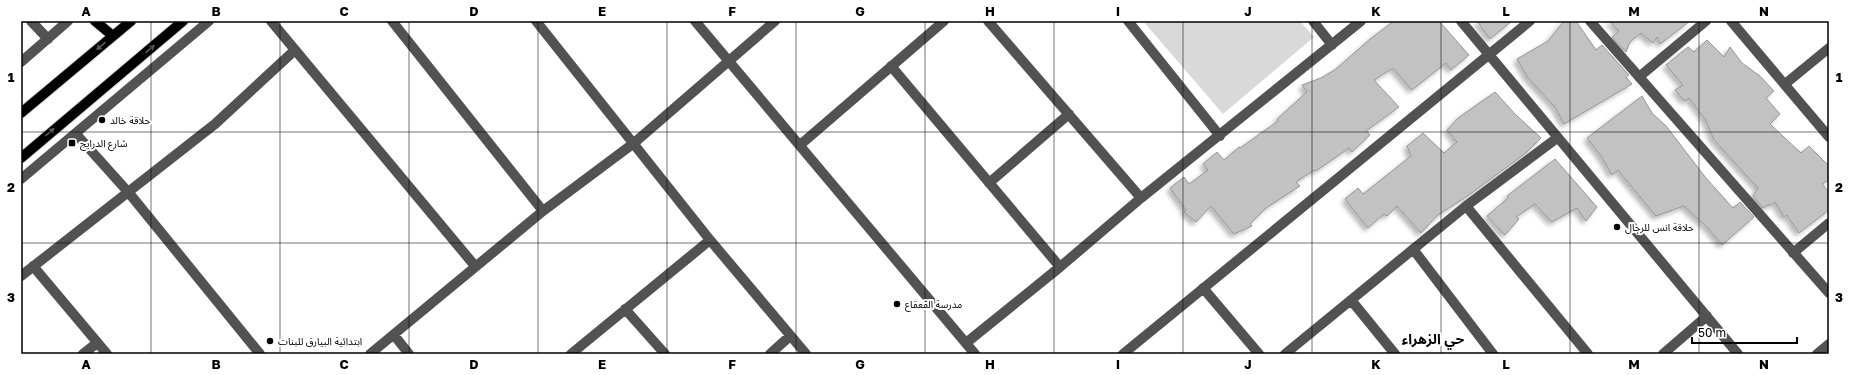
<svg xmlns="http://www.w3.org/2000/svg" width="1850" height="375" font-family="'Golos Text','Noto Sans Arabic',sans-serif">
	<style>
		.green { fill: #d9d9d9 }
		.building { fill: #c2c2c2; stroke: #969696; filter: url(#shadow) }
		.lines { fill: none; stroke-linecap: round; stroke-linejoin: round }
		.major-casing { stroke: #dbdbdb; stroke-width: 12 }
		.minor { stroke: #525252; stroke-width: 10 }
		.major { stroke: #000; stroke-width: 10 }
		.oneway { fill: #595959 }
		.grid { fill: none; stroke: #000; stroke-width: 1; stroke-opacity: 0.55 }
		.poi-dot { fill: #000; stroke: #fff; stroke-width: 1.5 }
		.labels { text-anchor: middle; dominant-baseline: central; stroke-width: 4; stroke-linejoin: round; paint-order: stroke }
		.poi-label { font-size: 10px; fill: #000; stroke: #fff; text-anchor: start }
		.district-label { font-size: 14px; font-weight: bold; fill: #000; stroke: #fff }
		.neatline { fill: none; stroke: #000; stroke-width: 1.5 }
		.grid-label { font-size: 13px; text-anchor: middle; font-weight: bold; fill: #000 }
	</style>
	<defs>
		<filter id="shadow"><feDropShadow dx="-3.5" dy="3.5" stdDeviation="2" flood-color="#0004"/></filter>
	</defs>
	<rect width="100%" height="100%" fill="#fff"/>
	<!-- green -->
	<path class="green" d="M1143,21H1300L1314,37L1223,114Z"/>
	<!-- building -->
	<path class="building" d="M1394,21H1439L1469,55L1451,70L1446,63L1412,90L1393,68L1374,80L1399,107L1366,131L1370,135L1352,152L1349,148L1316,171L1314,170L1296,182L1300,186L1266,208L1250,224L1252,226L1234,234L1211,206L1196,222L1184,212L1186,210L1170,188L1184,177L1189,184L1208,170L1203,164L1217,152L1224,160L1239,147L1240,148L1278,121L1277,119L1307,92L1302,85L1321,78L1336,69L1370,39Z
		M1477,21H1512L1490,39Z
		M1564,21H1576L1596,50L1602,45L1629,75L1626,77L1632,84L1564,124L1555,107L1528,78L1517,59L1548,41Z
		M1609,21H1690L1660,44L1657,37L1653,43L1641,33L1630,42L1626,52L1612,37L1619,31Z
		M1707,40L1724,57L1730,47L1742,63L1760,76L1774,91L1766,98L1780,114L1770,124L1801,153L1809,146L1829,166V180L1822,184L1829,192V210L1799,233L1787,215L1784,217L1775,202L1770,206L1769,204L1763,208L1753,196L1758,188L1714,140L1705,119L1689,98L1685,101L1675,90L1683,85L1666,65L1688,47L1694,52Z
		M1495,92L1516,115L1541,138L1526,153L1469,195L1438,215L1421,233L1397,206L1387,216L1384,214L1368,228L1345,199L1358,188L1363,194L1411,156L1407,146L1423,133L1444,153L1457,142L1447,130L1458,118Z
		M1642,96L1652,113L1666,126L1706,178L1733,208L1740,202L1754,217L1722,245L1707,227L1684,206L1656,216L1618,170L1612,175L1601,156L1587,138Z
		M1555,159L1597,207L1586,221L1577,208L1552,222L1535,204L1516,217L1519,219L1505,235L1487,216L1508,198L1507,196Z"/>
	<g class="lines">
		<!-- major casing -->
		<g class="major-casing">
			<path id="major" d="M95,21L113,36
				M21,113L131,21
				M21,158L183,21"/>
		</g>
		<!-- minor -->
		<path class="minor" d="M31,21L48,39
			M271,21L475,266
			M392,21L543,211
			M536,21L710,240L806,354
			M695,21L975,354
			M988,21L1141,198
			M1128,21L1220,136
			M1313,21L1332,45
			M1461,21L1738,354
			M1590,21L1829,293
			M1731,21L1829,137
			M21,62L68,21
			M891,66L1060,267
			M1639,77L1706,21
			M1785,84L1829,48
			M76,134L129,193L260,354
			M800,145L944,21
			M21,179L209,21
			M989,183L1069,114
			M1466,206L1588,354
			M1413,249L1493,354
			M1793,253L1829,223
			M33,266L107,354
			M21,276L215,124L295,50
			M1203,288L1259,354
			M1351,300L1395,354
			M625,309L665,354
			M394,335L409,354
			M966,343L1060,267L1141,198L1361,21
			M83,354L97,343
			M370,354L543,211L634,143L775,21
			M571,354L710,240
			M770,354L790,336
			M1123,354L1530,21
			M1285,354L1466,206L1557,138
			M1663,354L1707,316
			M1817,354L1829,344"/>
		<!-- major -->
		<use href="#major" class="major"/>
	</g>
	<!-- one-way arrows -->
	<defs><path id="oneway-solid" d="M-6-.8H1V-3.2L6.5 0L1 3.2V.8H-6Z"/></defs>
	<g class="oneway">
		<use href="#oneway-solid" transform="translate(101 46) rotate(140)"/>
		<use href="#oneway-solid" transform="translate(150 49) rotate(-40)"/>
		<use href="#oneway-solid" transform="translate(50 132) rotate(-41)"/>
	</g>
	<!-- grid -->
	<path class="grid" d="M151,21V354M280,21V354M409,21V354M538,21V354M667,21V354M796,21V354M925,21V354M1054,21V354M1183,21V354M1312,21V354M1441,21V354M1570,21V354M1699,21V354M21,132H1829M21,243H1829"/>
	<!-- markers -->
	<g class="poi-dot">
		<circle cx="102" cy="120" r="4"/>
		<rect x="68" y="139" width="8" height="8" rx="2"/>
		<circle cx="1617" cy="227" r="4"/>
		<circle cx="897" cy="304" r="4"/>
		<circle cx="270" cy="341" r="4"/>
	</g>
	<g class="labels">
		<!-- poi labels -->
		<g class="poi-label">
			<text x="110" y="120">حلاقة خالد</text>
			<text x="80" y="143">شارع الدرايج</text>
			<text x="1625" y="227">حلاقة انس للرجال</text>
			<text x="905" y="304">مدرسة القعقاع</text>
			<text x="278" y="341">ابتدائية البيارق للبنات</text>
		</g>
		<!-- district labels -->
		<g class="district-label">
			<text x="1433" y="338">حي الزهراء</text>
		</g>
	</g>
	<!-- border -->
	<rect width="1850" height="375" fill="none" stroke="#ffffff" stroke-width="44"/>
	<!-- scale -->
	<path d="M1692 337v6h105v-6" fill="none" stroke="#000000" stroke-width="2"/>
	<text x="1698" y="337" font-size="12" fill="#000000" stroke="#ffffff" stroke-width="3" paint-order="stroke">50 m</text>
	<rect x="22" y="22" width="1806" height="331" class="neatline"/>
	<g class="grid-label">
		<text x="86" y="16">A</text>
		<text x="216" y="16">B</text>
		<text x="344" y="16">C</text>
		<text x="474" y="16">D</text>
		<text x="602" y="16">E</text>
		<text x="732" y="16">F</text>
		<text x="860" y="16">G</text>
		<text x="990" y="16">H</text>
		<text x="1118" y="16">I</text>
		<text x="1248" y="16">J</text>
		<text x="1376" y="16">K</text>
		<text x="1506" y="16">L</text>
		<text x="1634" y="16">M</text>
		<text x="1764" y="16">N</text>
		<text x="11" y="82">1</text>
		<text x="1839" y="82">1</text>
		<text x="11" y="192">2</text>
		<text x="1839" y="192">2</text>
		<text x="11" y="302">3</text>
		<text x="1839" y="302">3</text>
		<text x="86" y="369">A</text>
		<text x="216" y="369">B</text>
		<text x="344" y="369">C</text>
		<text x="474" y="369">D</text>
		<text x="602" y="369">E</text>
		<text x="732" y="369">F</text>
		<text x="860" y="369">G</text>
		<text x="990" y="369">H</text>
		<text x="1118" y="369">I</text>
		<text x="1248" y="369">J</text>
		<text x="1376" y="369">K</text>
		<text x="1506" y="369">L</text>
		<text x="1634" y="369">M</text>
		<text x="1764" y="369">N</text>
	</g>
</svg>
